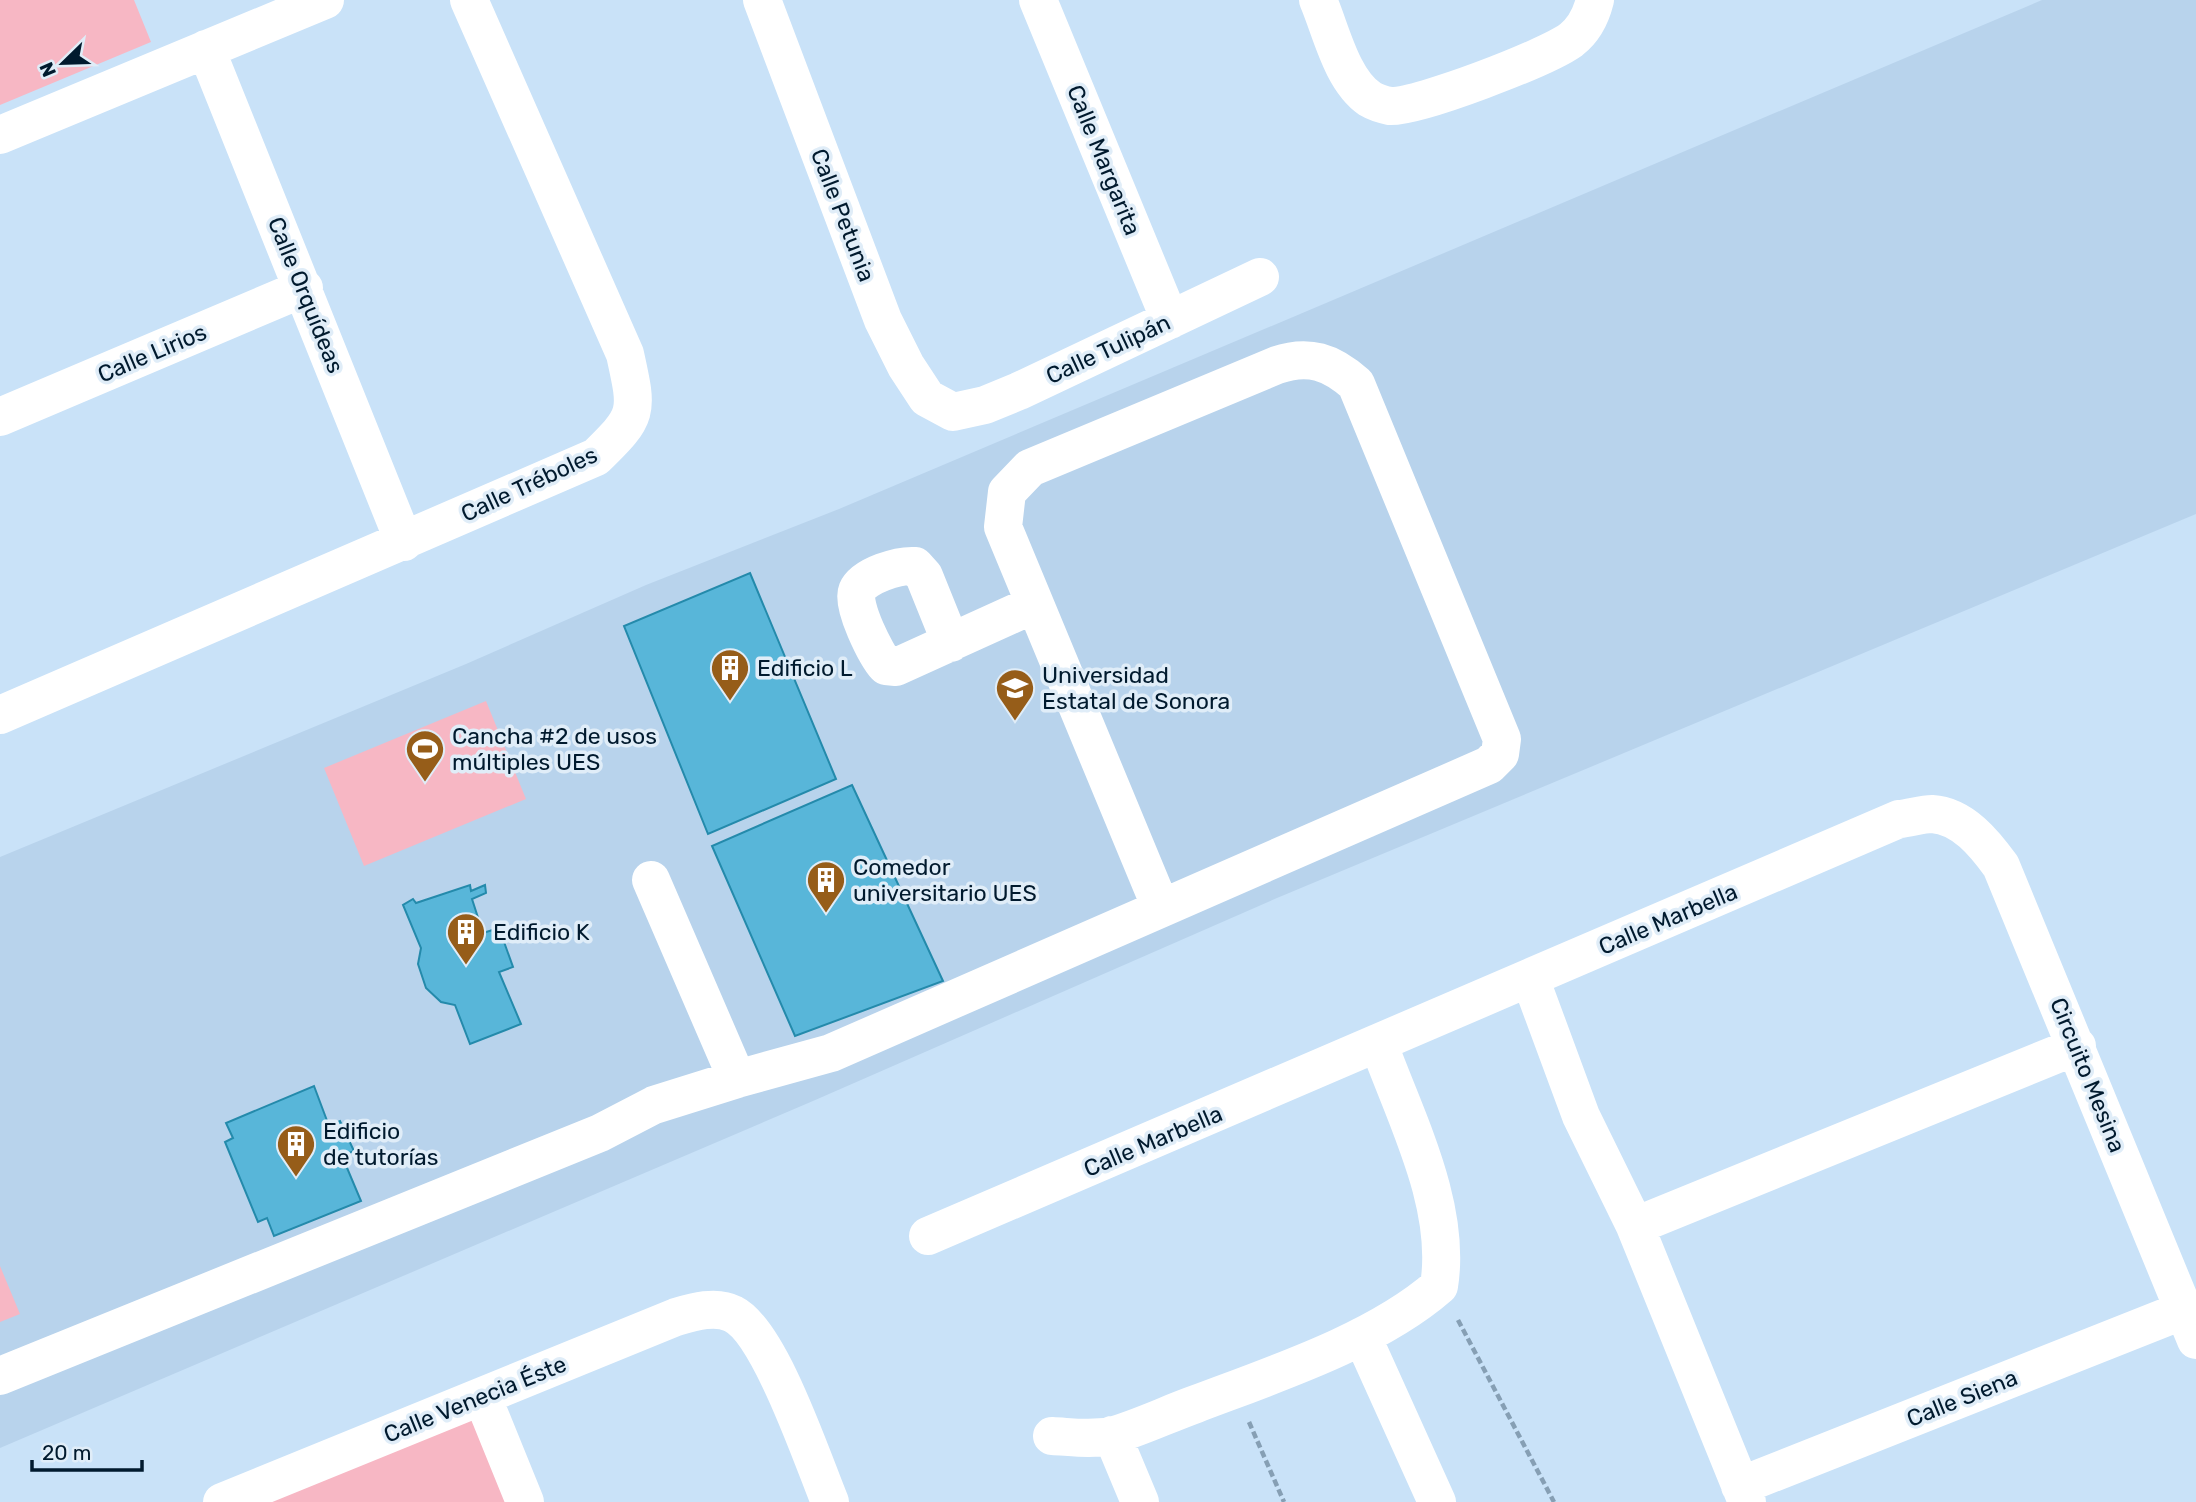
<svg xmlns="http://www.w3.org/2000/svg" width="2196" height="1502" font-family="Rubik,sans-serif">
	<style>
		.built { fill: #b8d3ec }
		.green { fill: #f7b7c4 }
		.building { fill: #58b6d9; stroke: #248aab; stroke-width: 2 }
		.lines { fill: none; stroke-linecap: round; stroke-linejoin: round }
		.path { stroke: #869fb4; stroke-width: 4.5; stroke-dasharray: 7 3.5; stroke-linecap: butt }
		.minor { stroke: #fff; stroke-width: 38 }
		.labels { text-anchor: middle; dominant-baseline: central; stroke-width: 7; stroke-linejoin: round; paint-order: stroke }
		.street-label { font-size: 23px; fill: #011a2e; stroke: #e0edf8 }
		.poi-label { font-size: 23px; fill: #011a2e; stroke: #e0edf8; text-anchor: start }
	</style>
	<rect width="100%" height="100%" fill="#c9e2f8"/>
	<!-- built -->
	<path class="built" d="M2042,0H2196V514L1277,898L813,1101L0,1448V857L466,664L646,585L839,509Z"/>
	<!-- green -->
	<path class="green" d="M0,0H134L151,42L0,105Z
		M486,701L526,799L364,866L324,768Z
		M0,1266L20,1314L0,1322Z
		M474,1394L521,1502H216Z"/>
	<!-- building -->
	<path class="building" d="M750,573L836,779L708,834L624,626Z
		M852,785L943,981L795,1036L712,846Z
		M470,885L471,891L485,885L486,893L472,899L483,933L499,928L513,967L499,972L521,1024L470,1044L455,1005L441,1002L426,988L418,964L421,948L403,905L413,899L416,903Z
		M314,1086L329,1126L340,1121L354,1151L342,1156L361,1201L274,1236L267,1218L258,1222L225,1142L233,1138L226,1123Z"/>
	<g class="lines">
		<!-- path -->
		<path class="path" d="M1458,1320L1554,1502
			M1249,1422L1284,1502"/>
		<!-- minor -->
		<path class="minor" d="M762,0L883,320L906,366L927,398L953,412L985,405L1019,391L1260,277
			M1038,0L1170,320
			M1318,0C1331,30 1341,79 1370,99C1375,102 1385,105 1390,106C1419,107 1546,58 1571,40C1584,30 1591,16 1595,0
			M206,49L404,542
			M0,135L325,0
			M0,417L304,288
			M951,643L924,576L915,566C899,565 864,575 857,591C851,605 876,655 886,666L896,667L1035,604
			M0,715L596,457C639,415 638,413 625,354L469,0
			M1530,978L1581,1116L1635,1226L1747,1502
			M737,1079L831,1053L1489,765L1500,754L1502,739L1356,384C1331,362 1309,354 1277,365L1030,468L1007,492L1003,527L1161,908
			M1635,1226L2077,1046
			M928,1236L1899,819C1910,818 1922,814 1932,814C1963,816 1985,844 2001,866L2196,1340
			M1362,1336L1437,1502
			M0,1376L600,1133L654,1105L737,1079L651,880
			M482,1396L525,1502
			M1112,1435L1140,1502
			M1052,1436C1072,1437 1091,1440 1111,1436C1139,1428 1168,1414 1196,1404C1275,1374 1376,1341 1439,1286C1452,1206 1406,1119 1379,1045
			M1740,1486L2184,1310
			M222,1502L676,1317C693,1312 716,1305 733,1314C770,1332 813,1461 830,1502"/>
	</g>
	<!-- icons -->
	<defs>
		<g id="building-pin" transform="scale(2.0125)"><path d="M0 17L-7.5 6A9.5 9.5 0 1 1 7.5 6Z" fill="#965d19" stroke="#e0edf8"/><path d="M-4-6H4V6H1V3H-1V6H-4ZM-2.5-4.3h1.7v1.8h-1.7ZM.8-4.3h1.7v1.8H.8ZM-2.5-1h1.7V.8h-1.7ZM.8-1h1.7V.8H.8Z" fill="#fff"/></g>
		<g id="university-pin" transform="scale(2.0125)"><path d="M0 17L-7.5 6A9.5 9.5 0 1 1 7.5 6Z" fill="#965d19" stroke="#e0edf8"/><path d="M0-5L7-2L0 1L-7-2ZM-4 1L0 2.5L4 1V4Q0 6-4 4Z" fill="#fff"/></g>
		<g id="stadium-pin" transform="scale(2.0125)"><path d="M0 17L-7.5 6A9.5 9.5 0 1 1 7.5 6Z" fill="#965d19" stroke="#e0edf8"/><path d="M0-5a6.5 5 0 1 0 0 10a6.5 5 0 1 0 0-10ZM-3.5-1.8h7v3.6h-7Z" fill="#fff"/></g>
	</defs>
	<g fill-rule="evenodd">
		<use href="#building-pin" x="730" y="668"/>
		<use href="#university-pin" x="1015" y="688"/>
		<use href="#stadium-pin" x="425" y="749"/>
		<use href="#building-pin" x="826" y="880"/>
		<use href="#building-pin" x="466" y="932"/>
		<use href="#building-pin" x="296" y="1144"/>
	</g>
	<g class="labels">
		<!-- street labels -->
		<g class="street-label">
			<text transform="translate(1104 160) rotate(68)">Calle Margarita</text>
			<text transform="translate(843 215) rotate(69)">Calle Petunia</text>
			<text transform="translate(306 295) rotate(68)">Calle Orquídeas</text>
			<text transform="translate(1108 349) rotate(-25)">Calle Tulipán</text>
			<text transform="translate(152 353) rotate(-23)">Calle Lirios</text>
			<text transform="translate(529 484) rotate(-25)">Calle Tréboles</text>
			<text transform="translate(1668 919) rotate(-23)">Calle Marbella</text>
			<text transform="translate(2088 1075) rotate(68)">Circuito Mesina</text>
			<text transform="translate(1153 1141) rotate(-23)">Calle Marbella</text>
			<text transform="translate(1962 1398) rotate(-22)">Calle Siena</text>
			<text transform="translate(475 1399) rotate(-22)">Calle Venecia Éste</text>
		</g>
		<!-- poi labels -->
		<g class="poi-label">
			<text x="757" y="668">Edificio L</text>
			<text x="1042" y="675">Universidad<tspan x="1042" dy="26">Estatal de Sonora</tspan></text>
			<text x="452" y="736">Cancha #2 de usos<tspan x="452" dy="26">múltiples UES</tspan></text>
			<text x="853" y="867">Comedor<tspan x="853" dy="26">universitario UES</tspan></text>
			<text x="493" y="932">Edificio K</text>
			<text x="323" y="1131">Edificio<tspan x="323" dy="26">de tutorías</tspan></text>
		</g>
	</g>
	<!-- north arrow -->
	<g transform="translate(63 63) rotate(247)" stroke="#e0edf8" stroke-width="5" paint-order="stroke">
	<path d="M0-5L12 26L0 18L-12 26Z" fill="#011a2e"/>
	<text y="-10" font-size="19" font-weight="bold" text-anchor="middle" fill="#011a2e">N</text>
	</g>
	<!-- scale -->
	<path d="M32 1460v10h110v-10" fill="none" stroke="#011a2e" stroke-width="3.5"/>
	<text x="42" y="1460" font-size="21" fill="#011a2e" stroke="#e0edf8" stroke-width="5" paint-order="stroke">20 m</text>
</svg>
